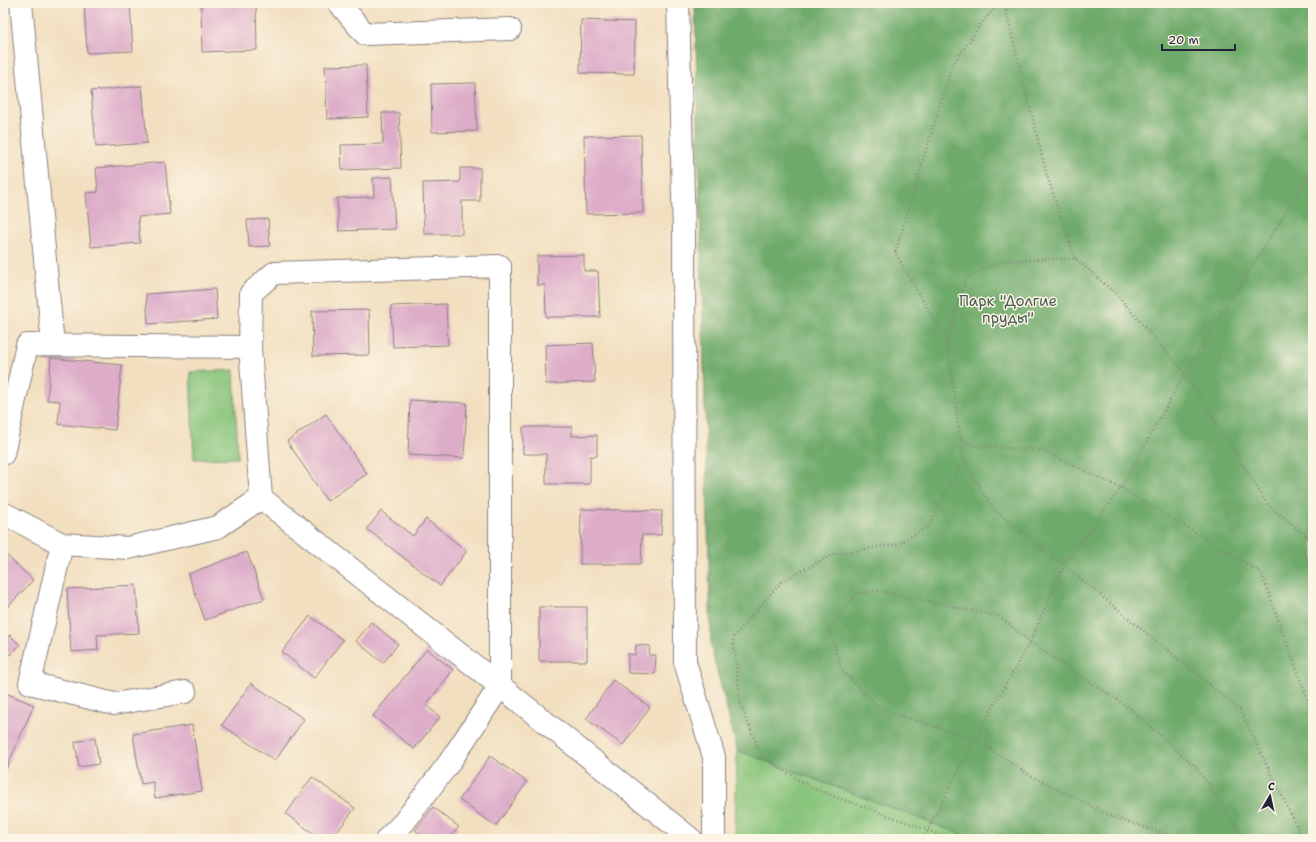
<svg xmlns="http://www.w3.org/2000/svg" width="1316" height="842" font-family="'Shantell Sans',sans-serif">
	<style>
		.green { fill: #89c57b; stroke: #56745b }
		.forest { fill: #6eaa6b; stroke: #486653 }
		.building { fill: #ddacc9 }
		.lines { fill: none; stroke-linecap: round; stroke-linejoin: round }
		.minor-casing { stroke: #8a807e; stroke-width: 24 }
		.path { stroke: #8a807e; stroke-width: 2.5; stroke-dasharray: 1 3; stroke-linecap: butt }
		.minor { stroke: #fff; stroke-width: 22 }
		.labels { text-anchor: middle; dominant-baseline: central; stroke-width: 3; stroke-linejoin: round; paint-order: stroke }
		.park-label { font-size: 15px; fill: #465b51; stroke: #fcf5e5 }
	</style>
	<rect width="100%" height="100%" fill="#fcf5e5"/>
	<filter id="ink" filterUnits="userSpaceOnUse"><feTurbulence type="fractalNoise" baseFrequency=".025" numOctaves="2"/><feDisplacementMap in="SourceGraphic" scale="8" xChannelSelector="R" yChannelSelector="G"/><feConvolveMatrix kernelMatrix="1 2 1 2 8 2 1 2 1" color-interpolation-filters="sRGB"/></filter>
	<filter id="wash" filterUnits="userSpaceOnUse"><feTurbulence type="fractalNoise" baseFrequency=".012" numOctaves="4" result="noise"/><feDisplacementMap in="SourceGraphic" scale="16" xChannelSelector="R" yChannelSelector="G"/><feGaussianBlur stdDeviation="0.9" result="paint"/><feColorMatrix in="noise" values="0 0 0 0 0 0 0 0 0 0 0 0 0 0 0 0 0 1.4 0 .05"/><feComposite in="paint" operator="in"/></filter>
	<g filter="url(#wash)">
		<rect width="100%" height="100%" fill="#f2dfc0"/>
		<!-- green -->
		<path class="green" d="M234,370L238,458L194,459L190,372Z
			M737,750L974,839H735Z"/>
		<!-- forest -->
		<path class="forest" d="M695,3H1313V839H974L737,750L711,647Z"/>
		<g id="blocks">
			<!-- building -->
			<path class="building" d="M84,3H130L133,51L87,53Z
				M201,3H256L257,50L202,52Z
				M581,20L635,22L634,74L580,73Z
				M366,65L368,117L327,119L325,66Z
				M475,83L477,131L432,132L431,84Z
				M142,86L147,143L96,147L91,91Z
				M382,113H399L401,168L342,170L341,145L383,144Z
				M641,135L643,213L586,214L584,136Z
				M165,162L170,214L138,217L140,243L91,247L86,193L98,192L96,168Z
				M460,168H480V201H462V234H424L423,183L460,182Z
				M392,177L395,229L339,231L337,198L374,197L373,178Z
				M268,219L270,246L249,247L247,220Z
				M584,255V271H598L600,317H546L545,285H537V256Z
				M215,289L217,319L148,324L146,294Z
				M446,304L448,345L393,347L391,306Z
				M369,310L370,355L313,356L312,311Z
				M593,343L595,382L546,384L545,345Z
				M51,358L122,365L115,430L58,424L60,401L47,400Z
				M410,400L467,403L464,458L408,455Z
				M326,414L367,474L327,501L287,441Z
				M523,427H572V436L597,435V456H590V484H546V454H523Z
				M581,509L662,511L661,535H642L641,564H580Z
				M381,511L413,536L426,519L467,551L440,586L367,529Z
				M3,552L33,580L3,612Z
				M247,552L264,599L205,620L188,574Z
				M136,585L139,633L97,635L98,650L71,652L67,589Z
				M539,607H587V661H539Z
				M310,616L343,640L314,678L282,652Z
				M371,622L398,644L383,663L356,641Z
				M10,635L20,645L10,655L3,648V642Z
				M636,645L650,646L649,655H656L655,674L628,673V654L635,655Z
				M427,649L453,670L426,705L440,717L414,749L373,716Z
				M613,680L650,707L623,745L586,719Z
				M251,683L304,719L275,761L222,725Z
				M3,692L34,705L3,776Z
				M192,725L202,791L155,798L153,782L141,784L133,734Z
				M95,738L99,764L79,767L75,742Z
				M490,756L527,782L496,826L459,800Z
				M312,777L355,808L332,839H321L286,814Z
				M433,807L459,827L450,837L453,839H427L415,830Z"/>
		</g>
	</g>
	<g filter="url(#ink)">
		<use href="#blocks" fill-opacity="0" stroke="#8a807e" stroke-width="1"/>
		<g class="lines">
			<!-- minor casing -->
			<g class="minor-casing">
				<path id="minor" d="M21,3L53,345
					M339,3L365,34L510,29
					M678,3L684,235L685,662L714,757V839
					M3,454L27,345L250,347
					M3,513L62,544L128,548L218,527L261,498
					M62,544L30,683L114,704L185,692
					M387,839L404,822L449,763L500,686V266L274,273L251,293L250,347L261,498L500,686L691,839"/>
			</g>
			<!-- path -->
			<path class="path" d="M1004,3L1047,176L1075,258
				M947,342L895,253L952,66L983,21L1000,3
				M961,439L976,446L1042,450L1121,488L1261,572L1307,698L1313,721
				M963,459L993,509L1064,565L1240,710L1303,839
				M923,839L975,739L1030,642L1064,565L1121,488L1185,373L1313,169
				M947,839L928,830L814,789L762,757L741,706L733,638L782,581L834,554L898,544L929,526L963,459L947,342L966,278L1002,261L1075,258L1116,294L1185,373L1268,505L1313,541
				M1183,839L1115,818L1031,776L975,739L880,709L841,669L829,627L858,593L879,591L999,616L1030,642L1128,707L1196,767L1235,824L1241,839"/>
			<!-- minor -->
			<use href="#minor" class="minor"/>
		</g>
	</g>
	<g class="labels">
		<!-- park labels -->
		<g class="park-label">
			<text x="1008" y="301">Парк "Долгие<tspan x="1008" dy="17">пруды"</tspan></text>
		</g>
	</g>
	<!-- margin -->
	<rect width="1316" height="842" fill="none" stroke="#fcf5e5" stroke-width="16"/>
	<!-- north arrow -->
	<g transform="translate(1270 796) rotate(9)" stroke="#fcf5e5" stroke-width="3" paint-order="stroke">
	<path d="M0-3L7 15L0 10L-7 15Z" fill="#22223b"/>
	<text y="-6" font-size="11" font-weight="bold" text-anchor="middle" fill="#22223b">С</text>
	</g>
	<!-- scale -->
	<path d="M1162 44v6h73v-6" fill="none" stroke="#22223b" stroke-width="2"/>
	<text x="1168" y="44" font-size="12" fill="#22223b" stroke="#fcf5e5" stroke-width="3" paint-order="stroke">20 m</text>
</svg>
